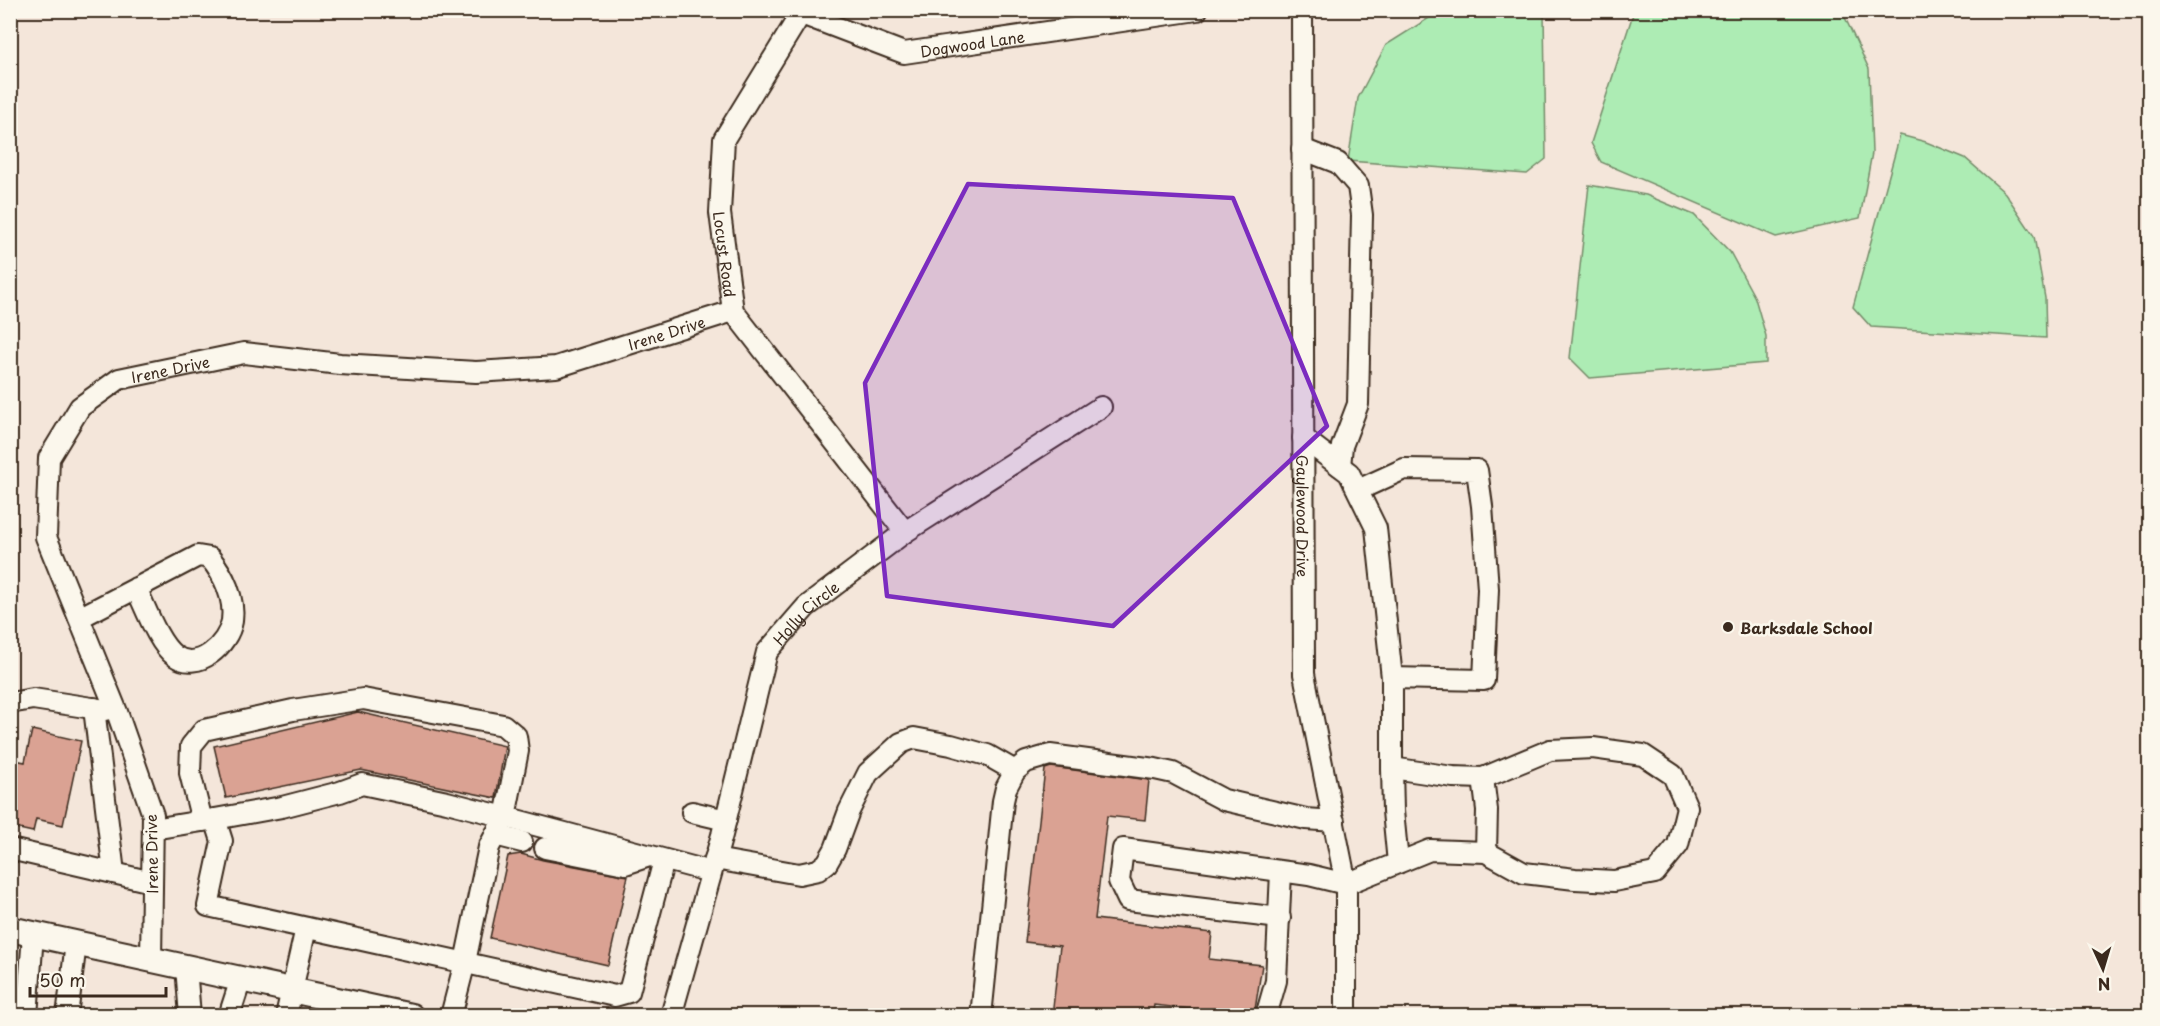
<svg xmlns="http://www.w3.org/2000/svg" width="2160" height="1026" font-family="'Playpen Sans',sans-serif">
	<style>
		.green { fill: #adecb4; stroke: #748b69; stroke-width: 1.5 }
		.building { fill: #daa293; stroke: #3b2a1e; stroke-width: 1.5 }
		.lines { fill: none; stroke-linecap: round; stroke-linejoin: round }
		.minor-casing { stroke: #3b2a1e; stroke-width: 24 }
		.major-casing { stroke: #3b2a1e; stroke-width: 28 }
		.minor { stroke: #fbf7ec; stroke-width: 20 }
		.major { stroke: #fbf7ec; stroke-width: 24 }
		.marked { fill: #7b2cbf; fill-opacity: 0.2; stroke: #7b2cbf; stroke-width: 4.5; stroke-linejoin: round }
		.poi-dot { fill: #3b2a1e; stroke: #fbf7ec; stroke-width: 2 }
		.labels { text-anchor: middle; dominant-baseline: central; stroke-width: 5; stroke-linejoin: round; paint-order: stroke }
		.street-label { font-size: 15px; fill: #3b2a1e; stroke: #fbf7ec }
		.poi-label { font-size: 15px; font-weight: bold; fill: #3b2a1e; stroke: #fbf7ec; text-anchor: start }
	</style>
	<rect width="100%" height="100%" fill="#f4e6da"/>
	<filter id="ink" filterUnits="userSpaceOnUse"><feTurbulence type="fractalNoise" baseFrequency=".0167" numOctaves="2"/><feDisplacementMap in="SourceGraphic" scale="12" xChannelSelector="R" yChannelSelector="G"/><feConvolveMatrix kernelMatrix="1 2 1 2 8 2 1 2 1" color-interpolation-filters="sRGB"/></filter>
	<g filter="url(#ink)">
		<!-- green -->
		<path class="green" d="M1440,11H1544L1546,159L1527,174L1348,161L1358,98L1386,45Z
			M1634,11H1842L1869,69L1872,153L1860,218L1776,237L1601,162L1591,143Z
			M1900,135L1926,142L1965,158L2005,193L2034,236L2045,298L2046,338L1871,327L1853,307Z
			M1589,185L1646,195L1694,215L1730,252L1755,298L1766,336V363L1590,378L1570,358Z"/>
		<!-- building -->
		<path class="building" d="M358,712L505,746L496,798L361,770L226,798L214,746Z
			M32,730L81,741L63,825L36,819L33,832L10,827V759L25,762Z
			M1051,767L1149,780L1145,820L1107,816L1095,919L1212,933L1209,959L1262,965L1254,1016L1154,1005L1152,1016H1052L1060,946L1025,942L1045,769Z
			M521,854L543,860L628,876L608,965L490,938L508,856Z"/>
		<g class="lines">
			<!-- minor casing -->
			<g class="minor-casing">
				<g id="minor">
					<path id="s1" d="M791,10L904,53L1197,10"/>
					<path id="s2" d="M803,10L724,139L720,213L733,311L905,532"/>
					<path id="s3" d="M1302,10L1304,674L1346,884V1016"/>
					<path d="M1302,149L1338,163L1358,186L1362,215L1358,404L1342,446L1340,466"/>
					<path d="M1303,438L1349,473L1376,528L1392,678V768"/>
					<path d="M1358,490L1404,469L1477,470L1482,506L1488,589L1484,680L1392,678"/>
					<path d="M79,618L198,556L210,558C224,575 235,598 232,621C228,645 198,672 175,656C158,644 145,606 136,588"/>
					<path d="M10,703L33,699L105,710"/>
					<path d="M94,708L114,873"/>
					<path d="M1483,778L1487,810L1486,852"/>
					<path d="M692,812L726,820"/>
					<path d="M215,819L282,807L340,792L362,784L447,802L505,817L489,847L465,962L451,1016"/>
					<path d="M202,821L215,819L222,841L208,906L615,996L629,992L664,860"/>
					<path d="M153,829L202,821L190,773L191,746L204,730L293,710L363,699L503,725L516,736L518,751L505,817L711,872"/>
					<path d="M495,835L522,842"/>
					<path d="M545,848L625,864L649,856"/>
					<path d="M10,849L152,882"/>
					<path d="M715,859L799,874L818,870L827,863L835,849L849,811L868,773L901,743L914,738L951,745L987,755L1015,771"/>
					<path d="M1280,918L1128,900L1119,881L1123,849L1309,875L1346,884L1430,850L1486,852L1524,873L1575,879L1614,881L1655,873L1678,845L1687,807L1673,775L1643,755L1593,748L1550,750L1483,778L1453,777L1392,768L1393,811L1398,863"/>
					<path id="s4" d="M151,960L153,815L117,712L46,537L49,458L80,407L119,379L244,353L340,364L476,372L556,367L733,311"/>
					<path d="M186,967L190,1016"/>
					<path d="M27,1016L33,934"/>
					<path d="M67,1016L76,943"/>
					<path d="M229,1016L241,979"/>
					<path d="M286,1016L306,928"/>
					<path id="s5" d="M671,1016L722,835L767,652L806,607L905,532L1101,407"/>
					<path d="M981,1016L1003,801L1006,788L1015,771L1026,762L1050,755L1155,769L1173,773L1224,800L1306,819L1334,821"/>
					<path d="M1266,1016L1276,981L1281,872"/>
				</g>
			</g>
			<!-- major casing -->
			<g class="major-casing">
				<path id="major" d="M10,929L411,1016"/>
			</g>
			<!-- minor -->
			<use href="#minor" class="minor"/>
			<!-- major -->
			<use href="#major" class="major"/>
		</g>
	</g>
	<!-- marked area -->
	<path class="marked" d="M968,184L1233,198L1327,426L1113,626L887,596L865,383Z"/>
	<!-- markers -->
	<circle class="poi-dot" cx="1728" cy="627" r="6"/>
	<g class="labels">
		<!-- street labels -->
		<g class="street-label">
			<text stroke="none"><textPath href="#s1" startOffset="190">Dogwood Lane</textPath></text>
			<text stroke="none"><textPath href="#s2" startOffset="267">Locust Road</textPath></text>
			<text stroke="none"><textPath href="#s4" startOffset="1186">Irene Drive</textPath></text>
			<text stroke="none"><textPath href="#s4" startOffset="682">Irene Drive</textPath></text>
			<text stroke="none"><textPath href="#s3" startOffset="506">Gaylewood Drive</textPath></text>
			<text stroke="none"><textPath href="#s5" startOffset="432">Holly Circle</textPath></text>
			<text transform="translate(151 854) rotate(-91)">Irene Drive</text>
		</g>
		<!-- poi labels -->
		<g class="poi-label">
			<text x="1740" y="627">Barksdale School</text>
		</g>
	</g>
	<!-- margin -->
	<rect width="2160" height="1026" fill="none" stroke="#fbf7ec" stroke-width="36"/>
	<rect x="18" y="18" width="2124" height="990" fill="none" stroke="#3b2a1e" stroke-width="2" filter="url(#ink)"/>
	<!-- north arrow -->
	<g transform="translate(2103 969) rotate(176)" stroke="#fbf7ec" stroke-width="4.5" paint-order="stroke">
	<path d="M0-4.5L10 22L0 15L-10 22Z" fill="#3b2a1e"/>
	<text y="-9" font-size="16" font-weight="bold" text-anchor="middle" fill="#3b2a1e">N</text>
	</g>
	<!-- scale -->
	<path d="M30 987v9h136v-9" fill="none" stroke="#3b2a1e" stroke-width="3"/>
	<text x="39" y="987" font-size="18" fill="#3b2a1e" stroke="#fbf7ec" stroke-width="4.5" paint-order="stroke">50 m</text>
</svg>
